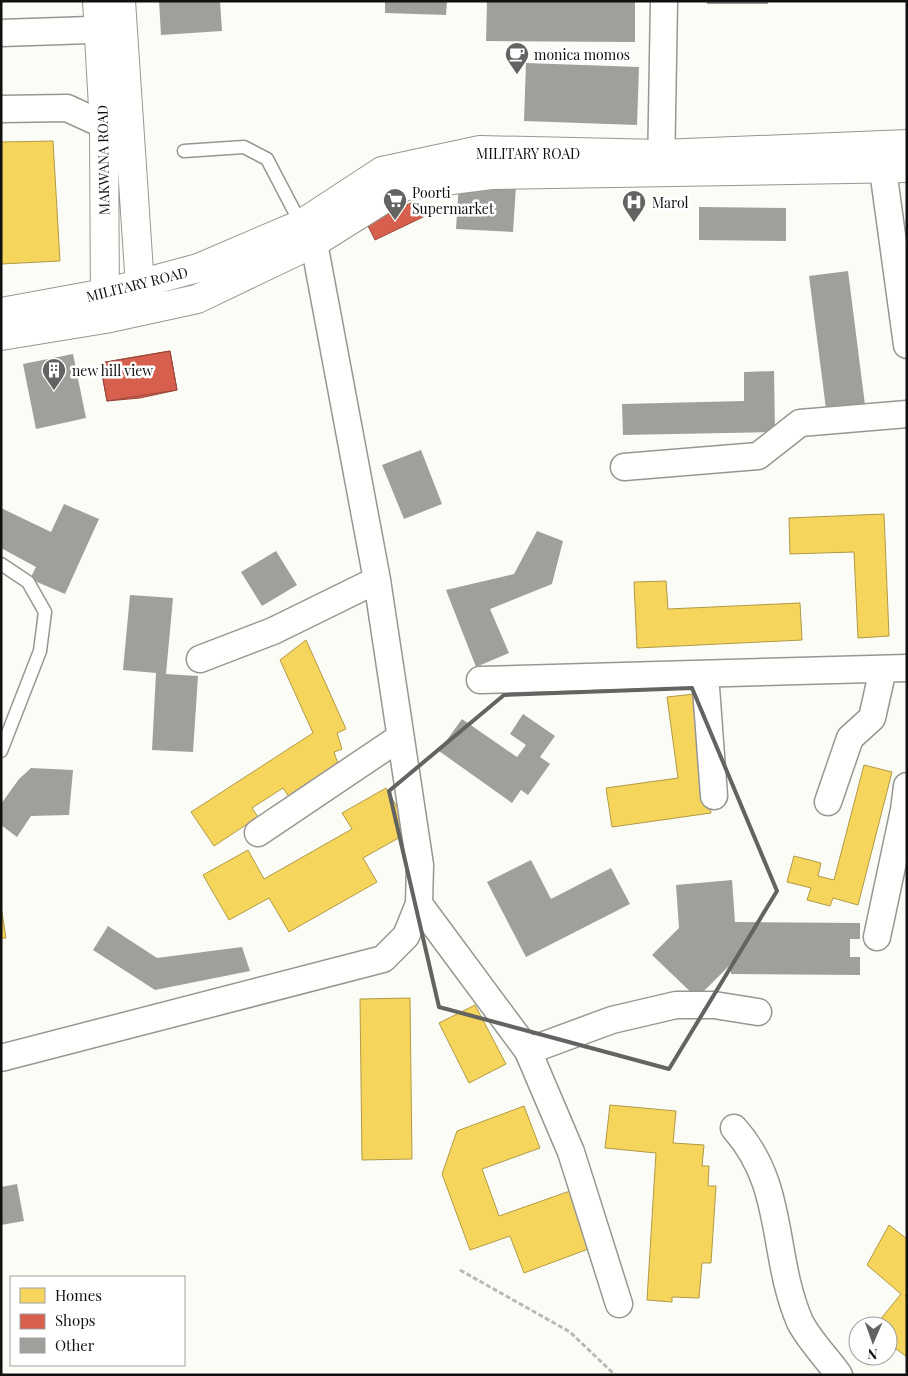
<svg xmlns="http://www.w3.org/2000/svg" width="908" height="1376" font-family="'Playfair Display',serif">
	<style>
		.homes { fill: #f6d55c; stroke: #b19a45 }
		.shops { fill: #d6604d; stroke: #9b483b }
		.building { fill: #a09f9c }
		.lines { fill: none; stroke-linecap: round; stroke-linejoin: round }
		.service-casing { stroke: #969694; stroke-width: 15 }
		.minor-casing { stroke: #969694; stroke-width: 29 }
		.tertiary-casing { stroke: #969694; stroke-width: 30 }
		.path { stroke: #b9b9b8; stroke-width: 3; stroke-dasharray: 5 2.5; stroke-linecap: butt }
		.service { stroke: #fffffe; stroke-width: 12 }
		.minor { stroke: #fffffe; stroke-width: 26 }
		.tertiary { stroke: #fffffe; stroke-width: 28 }
		.marked { fill: none; stroke: #636361; stroke-width: 4; stroke-linejoin: round }
		.labels { text-anchor: middle; dominant-baseline: central; stroke-width: 5; stroke-linejoin: round; paint-order: stroke }
		.poi-label { font-size: 14px; fill: #101010; stroke: #fff; text-anchor: start }
		.street-label { font-size: 14px; fill: #101010; stroke: #fff }
	</style>
	<rect width="100%" height="100%" fill="#fcfcf7"/>
	<!-- homes -->
	<path class="homes" d="M53,141L60,261L1,264V142Z
		M884,514L889,636L858,638L854,552L790,554L789,518Z
		M666,581L668,609L800,603L802,640L637,648L634,582Z
		M306,640L346,729L337,733L342,749L334,752L338,764L289,797L283,788L252,808L258,817L214,846L191,812L313,733L280,660Z
		M694,694L711,813L612,827L606,788L678,778L667,697Z
		M864,765L892,772L858,905L833,898L830,906L807,900L811,888L787,882L794,856L821,863L818,876L834,880Z
		M386,788L411,831L363,858L377,882L289,932L269,898L229,920L203,875L248,850L264,879L352,829L342,813Z
		M1,906L6,938H1Z
		M410,998L412,1159L362,1160L360,999Z
		M475,1005L506,1064L469,1083L439,1023Z
		M610,1105L676,1111L673,1143L704,1145L702,1166H709L708,1186H716L711,1263H702L699,1298L672,1297V1302L647,1300L656,1153L605,1148Z
		M524,1106L540,1148L482,1169L499,1216L570,1191L591,1248L524,1273L510,1236L470,1250L442,1174L457,1131Z
		M889,1225L907,1239V1293L905,1296L907,1297V1357L888,1343V1326H875L901,1294L867,1265Z"/>
	<!-- shops -->
	<path class="shops" d="M415,201L423,217L375,240L367,224Z
		M170,351L177,390L107,401L100,363Z
		M170,351L177,390L140,398L107,401L100,363Z"/>
	<!-- building -->
	<path class="building" d="M159,1H220L222,31L161,35Z
		M385,1H447L446,15L385,13Z
		M487,1H635V42L486,41Z
		M707,1H768V4H707Z
		M526,63L639,67L637,125L524,121Z
		M459,183L516,186L513,232L456,229Z
		M699,207L786,208V241L699,240Z
		M848,271L865,405L826,409L809,276Z
		M73,354L86,418L36,429L23,364Z
		M774,371L775,432L623,435L622,404L744,401V372Z
		M421,450L442,504L404,519L382,465Z
		M64,504L99,519L65,594L30,579L36,567L1,548V508L51,532Z
		M537,531L563,541L552,584L490,609L509,653L476,667L446,590L514,574Z
		M276,551L297,585L262,606L241,572Z
		M130,595L173,598L166,674L198,676L193,752L152,750L156,673L123,670Z
		M523,714L555,736L540,757L550,764L528,795L521,790L512,803L439,751L462,719L517,757L526,745L510,734Z
		M31,768L73,770L69,815L31,816L17,837L1,825V804L19,779Z
		M531,860L551,899L611,868L630,904L526,957L487,882Z
		M732,880L735,922L860,923V939H850V957H860V975L731,974V964L697,998L652,955L679,928L676,885Z
		M108,926L157,958L242,947L250,971L155,990L93,950Z
		M17,1184L24,1221L1,1225V1187Z"/>
	<g class="lines">
		<!-- service casing -->
		<g class="service-casing">
			<path id="service" d="M184,151L244,147L267,159L301,224
				M1,564L28,582L45,612L40,651L1,751"/>
		</g>
		<!-- minor casing -->
		<g class="minor-casing">
			<path id="minor" d="M1,33L120,29
				M1,109L67,108L104,125H125
				M880,148L907,345
				M661,172L664,1
				M624,467L758,456L800,423L907,414
				M200,659L273,631L377,580
				M705,674L714,796
				M480,680L907,668
				M828,802L850,738L872,718L883,669
				M258,833L399,738
				M419,904L528,1051L571,1152L619,1304
				M877,937L904,810L907,786
				M528,1051L612,1020L676,1005H714L758,1012
				M1,1058L383,959L406,936L419,904L420,865L377,580L314,243L303,226
				M734,1128C786,1186 771,1255 800,1322C809,1340 827,1358 839,1375"/>
		</g>
		<!-- tertiary casing -->
		<g class="tertiary-casing">
			<path id="tertiary" d="M97,1L104,125L105,310
				M121,1L141,302
				M1,312L105,293L198,268L301,224L382,171L480,150L662,154L907,144
				M1,336L105,319L197,299L314,243L405,186L491,175L907,168"/>
		</g>
		<!-- path -->
		<path class="path" d="M460,1270L570,1332L615,1375"/>
		<!-- service -->
		<use href="#service" class="service"/>
		<!-- minor -->
		<use href="#minor" class="minor"/>
		<!-- tertiary -->
		<use href="#tertiary" class="tertiary"/>
	</g>
	<!-- marked area -->
	<path class="marked" d="M692,688L777,891L669,1069L439,1007L389,791L504,695Z"/>
	<!-- icons -->
	<defs>
		<g id="cafe-pin" transform="scale(1.25)"><path d="M0 17L-7.5 6A9.5 9.5 0 1 1 7.5 6Z" fill="#636361" stroke="#fff"/><path d="M-5.5-4.5H6V0H3Q3 3.5 0 3.5H-2.5Q-5.5 3.5-5.5 0ZM3-3.2v2h1.7v-2ZM-6 4.5H4V6H-6Z" fill="#fff"/></g>
		<g id="supermarket-pin" transform="scale(1.25)"><path d="M0 17L-7.5 6A9.5 9.5 0 1 1 7.5 6Z" fill="#636361" stroke="#fff"/><path d="M-6-5.5h2.5l.6 2H6L4.5 2H-2.5L-4.4-4H-6ZM-1.5 3.2a1.3 1.3 0 1 0 .1 0ZM3 3.2a1.3 1.3 0 1 0 .1 0Z" fill="#fff"/></g>
		<g id="hospital-pin" transform="scale(1.25)"><path d="M0 17L-7.5 6A9.5 9.5 0 1 1 7.5 6Z" fill="#636361" stroke="#fff"/><path d="M-5-5h3v3.5h4V-5h3V5h-3V1.5h-4V5h-3Z" fill="#fff"/></g>
		<g id="building-pin" transform="scale(1.25)"><path d="M0 17L-7.5 6A9.5 9.5 0 1 1 7.5 6Z" fill="#636361" stroke="#fff"/><path d="M-4-6H4V6H1V3H-1V6H-4ZM-2.5-4.3h1.7v1.8h-1.7ZM.8-4.3h1.7v1.8H.8ZM-2.5-1h1.7V.8h-1.7ZM.8-1h1.7V.8H.8Z" fill="#fff"/></g>
	</defs>
	<g fill-rule="evenodd">
		<use href="#cafe-pin" x="517" y="54"/>
		<use href="#supermarket-pin" x="395" y="200"/>
		<use href="#hospital-pin" x="634" y="202"/>
		<use href="#building-pin" x="54" y="370"/>
	</g>
	<g class="labels">
		<!-- poi labels -->
		<g class="poi-label">
			<text x="534" y="54">monica momos</text>
			<text x="412" y="192">Poorti<tspan x="412" dy="16">Supermarket</tspan></text>
			<text x="652" y="202">Marol</text>
			<text x="72" y="370">new hill view</text>
		</g>
		<!-- street labels -->
		<g class="street-label">
			<text x="528" y="153">MILITARY ROAD</text>
			<text transform="translate(103 160) rotate(-91)">MAKWANA ROAD</text>
			<text transform="translate(137 284) rotate(-14)">MILITARY ROAD</text>
		</g>
	</g>
	<!-- border -->
	<rect width="908" height="1376" fill="none" stroke="#101010" stroke-width="5"/>
	<!-- legend -->
	<rect x="10" y="1276" width="175" height="90" fill="#ffffff" stroke="#9f9f9f"/>
	<rect x="20" y="1288" width="25" height="15" fill="#f6d55c" stroke="#9f9f9f"/>
	<text x="55" y="1301" font-size="15" fill="#101010">Homes</text>
	<rect x="20" y="1314" width="25" height="15" fill="#d6604d" stroke="#9f9f9f"/>
	<text x="55" y="1326" font-size="15" fill="#101010">Shops</text>
	<rect x="20" y="1338" width="25" height="15" fill="#a09f9c" stroke="#9f9f9f"/>
	<text x="55" y="1351" font-size="15" fill="#101010">Other</text>
	<!-- north arrow -->
	<g transform="translate(873 1341) rotate(182)"><circle r="24" fill="#ffffff" stroke="#9f9f9f"/>
	<path d="M0-4L9 19L0 12L-9 19Z" fill="#636361"/>
	<text y="-8" font-size="14" font-weight="bold" text-anchor="middle" fill="#101010">N</text>
	</g>
</svg>
